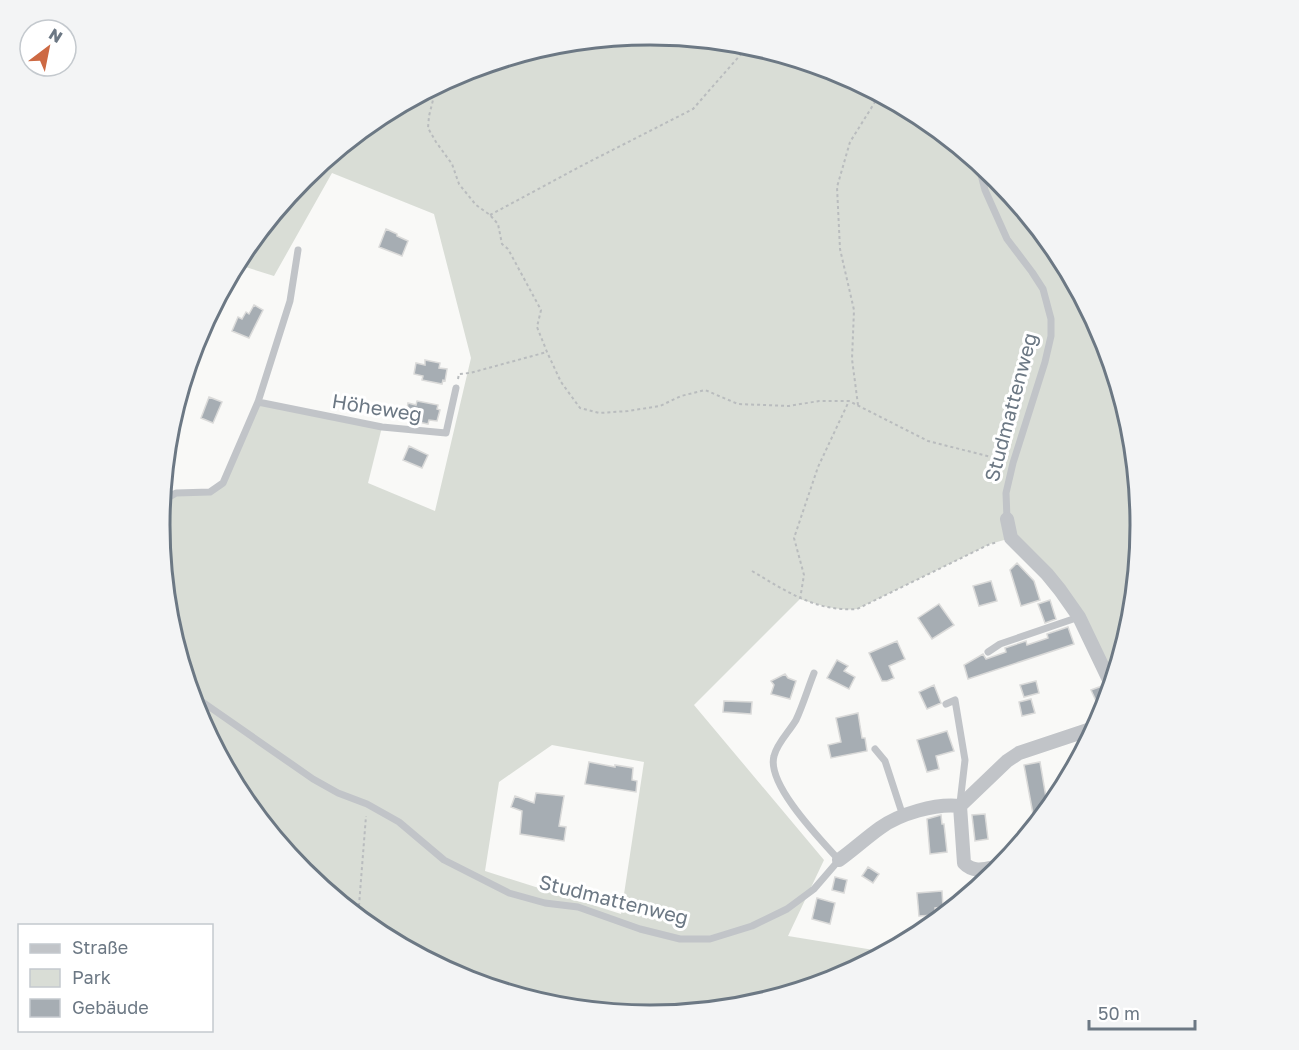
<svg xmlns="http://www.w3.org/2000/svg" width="1299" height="1050" font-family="'Golos Text',sans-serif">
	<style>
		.green { fill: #d9ddd6; fill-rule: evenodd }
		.building { fill: #a6adb3; stroke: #dadad9; stroke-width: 1.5 }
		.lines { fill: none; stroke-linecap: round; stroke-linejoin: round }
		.path { stroke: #b9bcbe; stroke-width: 2; stroke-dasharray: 3 3; stroke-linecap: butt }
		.lane { stroke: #c1c4c8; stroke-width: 7 }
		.street { stroke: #c1c4c8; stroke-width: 14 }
		.labels { text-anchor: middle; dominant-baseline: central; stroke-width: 6; stroke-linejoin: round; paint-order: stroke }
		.street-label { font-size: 20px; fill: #6c7884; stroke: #fff }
		.rim { fill: none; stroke: #6c7884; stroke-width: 3 }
	</style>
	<rect width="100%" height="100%" fill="#f9f9f7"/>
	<!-- green -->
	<path class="green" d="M650,35L746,44L838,72L922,117L997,178L1058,253L1103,338L1131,430L1140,525L1131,621L1111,684L1079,617L1011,538L990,544L857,609C837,611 819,605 800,599L694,705L824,860L788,936L886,952L837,978L745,1006L649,1015L553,1006L461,978L377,933L302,872L241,797L196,712L168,620L159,525L161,502L176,493L210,492L223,483L258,402L382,427L368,483L435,511L471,358L434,214L332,173L274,276L236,264L242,252L303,178L377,117L462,72L554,44ZM552,745L644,762L621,914L485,871L499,782Z"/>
	<!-- building -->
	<path class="building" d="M386,229L397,234V236L408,241L402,256L379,247Z
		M254,305L263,310L249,338L232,331L238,317L242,319L246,312L249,314Z
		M425,360L440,363L439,368L447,369L445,381L443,380L442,384L422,380L423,376L414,374L416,363L425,365Z
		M209,397L222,402L213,423L201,418Z
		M417,401L438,405L437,409L440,410L437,421L429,420L428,424L414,421L415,417L406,415L408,403L416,405Z
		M409,446L428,455L422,468L403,460Z
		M1017,563L1034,581L1040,600L1021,606L1010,570Z
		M991,581L997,601L979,606L973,586Z
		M1050,600L1056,619L1045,623L1038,604Z
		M939,604L954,625L932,639L918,618Z
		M1068,627L1074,644L968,679L964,665L983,654L986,659L1006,652L1005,648L1026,641L1027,645L1048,638L1047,634Z
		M897,641L905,659L889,666L894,678L887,681H882L869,653Z
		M837,660L848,666L844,671L855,677L849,689L827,678Z
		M785,674L788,678L796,681L790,699L771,694L774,685L771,681Z
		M1036,681L1039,693L1024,697L1020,685Z
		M934,685L941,703L927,709L919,692Z
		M1102,686L1108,694L1107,699L1097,703L1091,690Z
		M1031,699L1035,713L1022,716L1019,702Z
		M724,701L752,702L751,714L723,712Z
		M858,713L862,738H865L867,751L831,758L828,745L841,742L836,718Z
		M947,731L954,751L936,756L939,769L927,772L917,740Z
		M589,762L615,767V765L633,768L632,780L637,781L636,792L585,784Z
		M1040,762L1048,809L1035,825L1024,765Z
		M536,793L564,796L559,826L566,827L564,841L520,834L522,811L511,807L515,796L534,803Z
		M985,814L988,839L975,841L972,815Z
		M941,815L942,824H944L947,852L930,854L927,819Z
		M868,867L879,874L873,883L862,876Z
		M835,877L847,880L844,893L832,890Z
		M942,891L943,907L935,908V915L919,916L917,893Z
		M817,898L835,903L830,924L812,919Z"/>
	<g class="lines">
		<!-- path -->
		<path class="path" d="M426,91L433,100L429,116L428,128L436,142L452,164L459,184L476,205L490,215L498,224L502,244L508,249L541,310L537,327L547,352L561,382L580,408L599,413L628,411L660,406L681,396L705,390L738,404L789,406L819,401H849L928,441L1003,460
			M490,215L583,165L693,109L749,45
			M458,379L459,374L470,373L547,352
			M858,405L852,359L854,310L840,249L837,187L850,142L880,94
			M752,571C786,591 816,612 857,609L990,544L998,542
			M800,599L804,575L794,538L818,467L849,401
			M358,918L366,816"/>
		<!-- lane -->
		<path class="lane" d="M978,163L985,190L1007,239L1032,272L1043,289L1051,319V336L1045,362L1013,463L1006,493L1007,519
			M258,402L382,427L446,433L456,388
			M161,502L176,493L210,492L223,483L258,402L290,301L298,250
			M988,652L1000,644L1079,617
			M191,694L313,779L338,793L367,804L399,822L444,860L509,893L545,903L578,907L640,929L680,939H710L752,926L787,909L814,889L839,860C821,840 766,784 774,756C777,743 789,732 796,720C803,705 808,688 814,673
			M946,704L955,700L965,760L960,803
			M875,749L885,761L903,816"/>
		<!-- street -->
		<path class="street" d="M1007,519L1011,538L1047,574L1060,590L1079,617L1111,684
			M960,806L964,863C974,874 988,868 1001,866
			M839,860C853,850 866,838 880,828C899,814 936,803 960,806L1007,761L1019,753L1094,728"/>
	</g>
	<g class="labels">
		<!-- street labels -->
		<g class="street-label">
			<text transform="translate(377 407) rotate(9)">Höheweg</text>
			<text transform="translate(1010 407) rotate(-75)">Studmattenweg</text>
			<text transform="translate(614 899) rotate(14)">Studmattenweg</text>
		</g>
	</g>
	<!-- crop -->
	<path d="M0 0H1299V1050H0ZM170 525a480 480 0 1 1 960 0a480 480 0 1 1-960 0Z" fill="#f3f4f5" fill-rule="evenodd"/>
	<path class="rim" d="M170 525a480 480 0 1 1 960 0a480 480 0 1 1-960 0Z"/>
	<!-- legend -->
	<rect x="18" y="924" width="195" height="108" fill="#ffffff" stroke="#c4c9ce" stroke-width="1.5"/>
	<rect x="30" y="944" width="30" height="9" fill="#c1c4c8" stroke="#c4c9ce" stroke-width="1.5"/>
	<text x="72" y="954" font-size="18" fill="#6c7884">Straße</text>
	<rect x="30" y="969" width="30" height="18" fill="#d9ddd6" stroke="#c4c9ce" stroke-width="1.5"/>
	<text x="72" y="984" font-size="18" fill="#6c7884">Park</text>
	<rect x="30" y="999" width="30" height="18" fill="#a6adb3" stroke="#c4c9ce" stroke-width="1.5"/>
	<text x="72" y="1014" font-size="18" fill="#6c7884">Gebäude</text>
	<!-- north arrow -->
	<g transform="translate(48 48) rotate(32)"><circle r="28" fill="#ffffff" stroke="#c4c9ce" stroke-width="1.5"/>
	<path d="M0-4.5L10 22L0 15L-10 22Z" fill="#cd6943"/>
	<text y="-9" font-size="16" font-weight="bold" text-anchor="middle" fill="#6c7884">N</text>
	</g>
	<!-- scale -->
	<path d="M1089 1020v9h106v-9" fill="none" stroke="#6c7884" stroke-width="3"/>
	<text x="1098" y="1020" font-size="18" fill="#6c7884" stroke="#ffffff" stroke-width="4.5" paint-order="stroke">50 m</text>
</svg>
